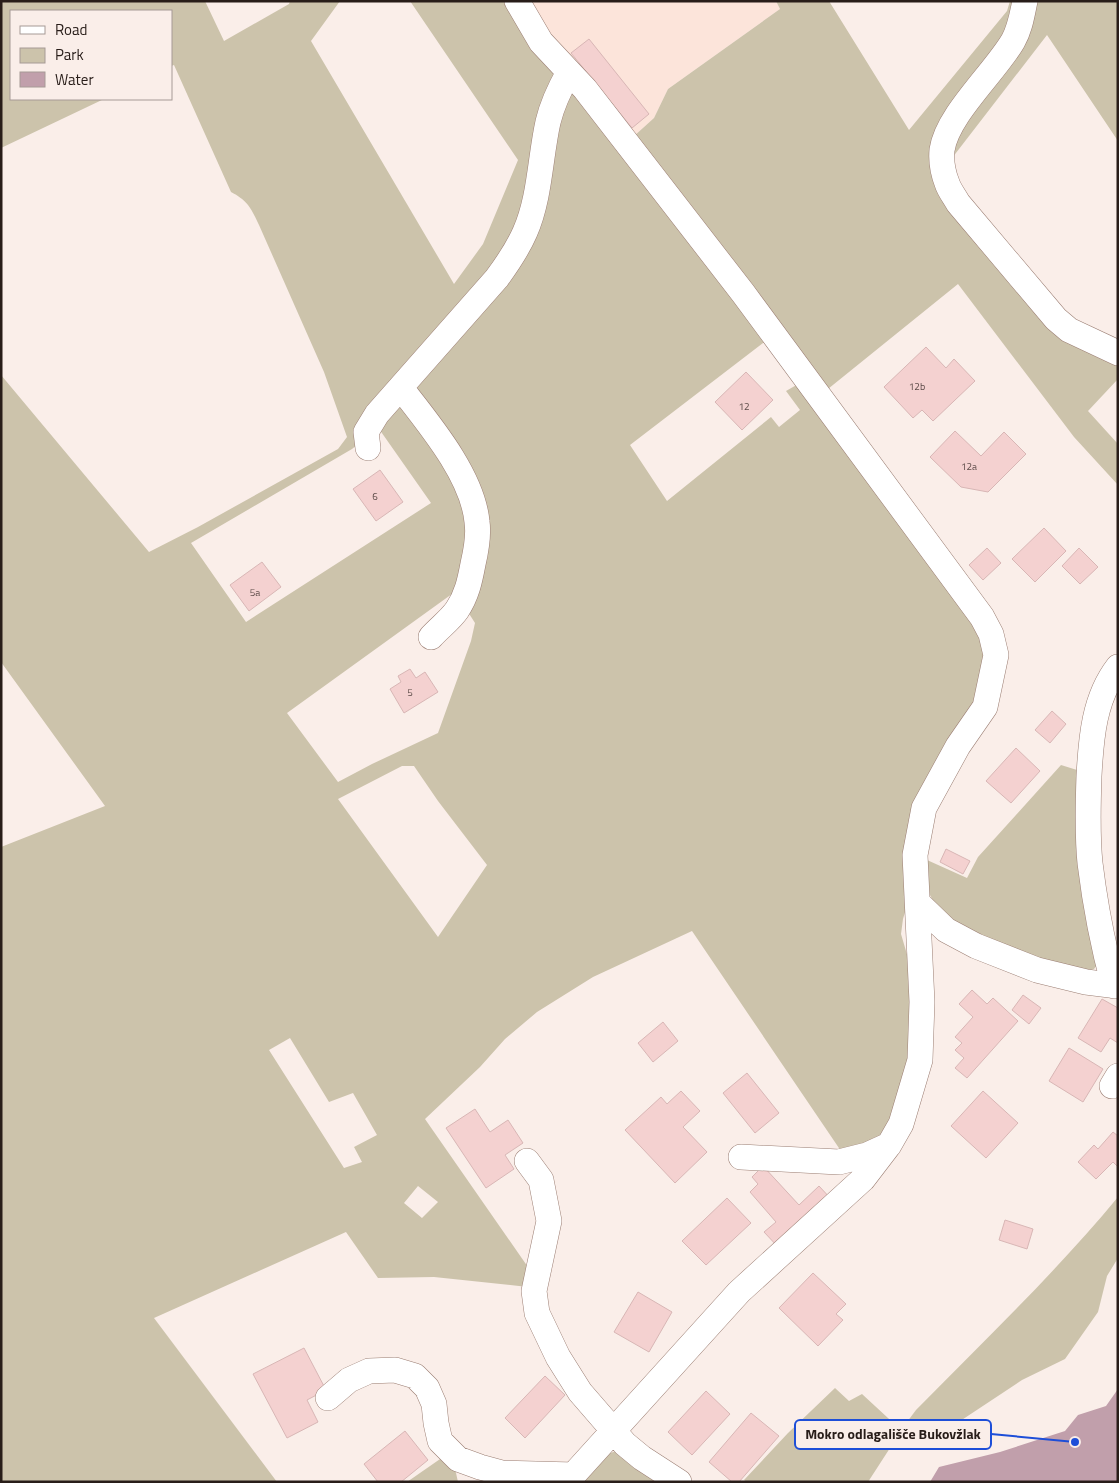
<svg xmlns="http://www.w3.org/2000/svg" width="1119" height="1483" font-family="'Titillium Web',sans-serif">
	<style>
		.built { fill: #fce4da }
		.green { fill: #ccc3ab; fill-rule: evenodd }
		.water { fill: #c19fab }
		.building { fill: #f4d1d0; stroke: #d8b6b5 }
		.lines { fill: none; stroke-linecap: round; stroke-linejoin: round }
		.minor-casing { stroke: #9b7e73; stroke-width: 26 }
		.minor { stroke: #fff; stroke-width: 25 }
		.labels { text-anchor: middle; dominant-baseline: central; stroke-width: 4; stroke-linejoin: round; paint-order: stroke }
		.number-label { font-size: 10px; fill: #5b4a47 }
		.leader { fill: none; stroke: #1d4ed8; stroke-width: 2 }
		.callout-dot { fill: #1d4ed8; stroke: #faeee9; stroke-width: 2 }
		.callout { fill: #faeee9; stroke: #1d4ed8; stroke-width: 2 }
		.callout-label { font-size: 14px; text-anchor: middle; font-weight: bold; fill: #281d19 }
	</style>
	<rect width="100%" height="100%" fill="#faeee9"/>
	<!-- built -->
	<path class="built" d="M508,1H776L780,9L668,89L654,118L633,137Z"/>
	<!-- green -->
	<path class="green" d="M1,1H205L224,41L289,4L290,1H340L311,41L454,284L483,244L518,160L410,1H508L536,45L557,73L539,119L537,147L530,200L519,229L505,257L488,282L371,411L358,428L357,445L352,449L191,543L246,622L431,503L377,426C386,414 391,404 407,403C431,437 467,479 473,521C476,538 467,568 463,586L287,713L338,782L372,764L438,733L471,641L475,623L468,612L482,556L483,519L476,491L419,396L416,386L421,372L507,276L532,233L544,186L554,120L563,96L571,89L579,93L767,340L630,445L667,501L771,417L779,427L800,410L786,391L800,383L978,627L988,654L982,685L976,708L951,741L939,763L919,803L905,842L908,902L903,919L901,934L916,985L919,1017L915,1062L900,1103L885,1134L862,1149L843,1154L692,931L593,977L537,1012L505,1039L480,1067L425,1119L530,1270L528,1287L434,1277L378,1278L346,1232L154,1318L277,1482H1V847L105,806L1,662V375L149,552L198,527L338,449L347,437L324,372L259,225C251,208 248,201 231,192L174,65L171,66V11H11V99H104L1,148ZM402,766H414L438,801L487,865L438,937L338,799ZM290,1038L329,1102L353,1093L377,1135L354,1147L362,1162L344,1168L269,1050ZM418,1186L438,1202L422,1218L404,1203Z
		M776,1H829L909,130L1007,11L1010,1H1017L1009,36L953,112L955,210L1118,360V379L1088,411L1118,444V485L1074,437L958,284L823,393L633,137L654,118L668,89L780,9Z
		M1032,1H1118V141L1047,35L949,162L952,142Z
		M1061,765L1077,770L1100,961L1094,969L1087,971L1043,962L951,922L936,906L925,886L927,860L967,878L978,857Z
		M1118,1197V1258L1107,1276L1098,1312L1065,1359L1022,1380L933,1439L909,1444L901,1431L868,1482H747L744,1480L788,1433L835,1388L849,1401L862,1394L901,1430L916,1410C985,1340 1056,1272 1118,1197Z
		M619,1450L655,1482H578L602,1456Z
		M443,1457L454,1464L458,1482H407Z"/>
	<!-- water -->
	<path class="water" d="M1118,1389V1482H930L939,1467L1000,1452L1065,1431L1078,1415L1106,1406Z"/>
	<!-- building -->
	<path class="building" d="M589,39L649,114L632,128L571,53Z
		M926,347L946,368L954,359L975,381L933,421L922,410L913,418L884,387Z
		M746,372L773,400L742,430L715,402Z
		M955,431L981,456L1004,432L1026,454L988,492L961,487L930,457Z
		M380,470L403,502L376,521L353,489Z
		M1044,528L1066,551L1035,582L1012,559Z
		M987,548L1001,563L983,580L969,565Z
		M1079,548L1098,567L1080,584L1062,566Z
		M262,562L281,587L249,611L230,585Z
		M410,669L416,678L425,672L438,692L404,713L390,689L401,682L398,676Z
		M1052,711L1066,724L1050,743L1035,730Z
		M1016,748L1040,771L1011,803L986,781Z
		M946,849L970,861L963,874L940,862Z
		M972,990L987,1004L993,998L1018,1021L967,1078L955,1068L964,1058L955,1050L962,1043L955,1037L973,1017L959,1004Z
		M1023,995L1041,1008L1029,1024L1012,1010Z
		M1102,999L1118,1008V1043L1110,1038L1101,1052L1078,1038Z
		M663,1022L678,1041L653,1062L638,1043Z
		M1069,1048L1103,1069L1083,1102L1049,1081Z
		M747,1073L779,1113L755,1133L723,1093Z
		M681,1091L700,1111L683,1127L707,1152L675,1183L625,1130L661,1097L667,1104Z
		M983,1091L1018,1123L986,1158L951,1126Z
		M475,1109L490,1132L508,1120L523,1143L505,1155L514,1169L486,1188L446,1128Z
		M1113,1132L1118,1136V1167L1113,1162L1096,1179L1078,1162L1094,1145L1098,1149Z
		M763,1166L799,1205L819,1186L832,1200L779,1248L764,1232L776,1222L750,1192L758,1184L752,1177Z
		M727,1198L751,1223L706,1265L682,1241Z
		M1005,1220L1033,1229L1027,1249L999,1240Z
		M813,1273L846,1304L836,1314L843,1320L818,1346L779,1308Z
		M638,1292L672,1312L649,1352L614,1332Z
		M304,1348L326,1390L307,1400L318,1422L287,1438L253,1374Z
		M545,1376L565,1395L525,1438L505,1418Z
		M706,1391L730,1414L692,1455L668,1432Z
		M751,1413L779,1436L739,1482H732L709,1462Z
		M405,1431L428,1460L401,1482H378L364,1464Z"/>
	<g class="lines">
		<!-- minor casing -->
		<g class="minor-casing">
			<path id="minor" d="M517,1L541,42L585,89L743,293L982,617L991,634L996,655L985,707L958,746L924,808L915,855L922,1002L920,1060L901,1124L889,1145L863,1179L739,1292L567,1482
				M1025,1C1022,15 1020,29 1013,41C995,72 947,115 942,150C941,161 943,173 947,183C949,190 955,197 958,203L1056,319L1069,330L1118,353
				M401,388C429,424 473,476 477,522C479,535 476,551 473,564C470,580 467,595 457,610C450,620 439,628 431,637
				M368,448L366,432L377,414L497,278C508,263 518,248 525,232C540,198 540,158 548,122C552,105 560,88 569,72
				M918,903L946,930L976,946L1037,970L1086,982L1118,986
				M1114,986C1103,946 1095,904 1090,863C1087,834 1088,805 1089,776C1091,738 1094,698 1118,667
				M1112,1086L1118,1076
				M741,1157L839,1162L867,1155L889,1145
				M527,1161L541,1180L549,1221L534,1291L537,1313L558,1357L580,1392L625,1444L642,1458L679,1482
				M328,1398L349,1380L369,1371L395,1370L415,1376L427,1388L434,1404L436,1423L440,1441L458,1459L480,1467L502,1473L574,1475"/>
		</g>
		<!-- minor -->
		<use href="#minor" class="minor"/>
	</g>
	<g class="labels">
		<!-- number labels -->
		<g class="number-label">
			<text x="917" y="386">12b</text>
			<text x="744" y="406">12</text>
			<text x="969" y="466">12a</text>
			<text x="375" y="496">6</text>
			<text x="255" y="592">5a</text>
			<text x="410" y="692">5</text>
		</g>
	</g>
	<!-- callouts -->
	<path class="leader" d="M1075 1442L991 1434"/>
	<circle class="callout-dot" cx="1075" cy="1442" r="5"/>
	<rect class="callout" x="795" y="1420" width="196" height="29" rx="5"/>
	<g class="callout-label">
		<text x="893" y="1439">Mokro odlagališče Bukovžlak</text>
	</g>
	<!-- border -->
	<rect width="1119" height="1483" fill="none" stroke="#281d19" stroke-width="5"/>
	<!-- legend -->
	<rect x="10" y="10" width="162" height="90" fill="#faeee9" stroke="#a69a96"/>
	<rect x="20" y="26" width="25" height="8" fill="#ffffff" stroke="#a69a96"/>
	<text x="55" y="35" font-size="15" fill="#281d19">Road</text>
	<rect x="20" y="48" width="25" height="15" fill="#ccc3ab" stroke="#a69a96"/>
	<text x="55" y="60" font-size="15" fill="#281d19">Park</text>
	<rect x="20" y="72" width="25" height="15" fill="#c19fab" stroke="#a69a96"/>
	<text x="55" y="85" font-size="15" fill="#281d19">Water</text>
</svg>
